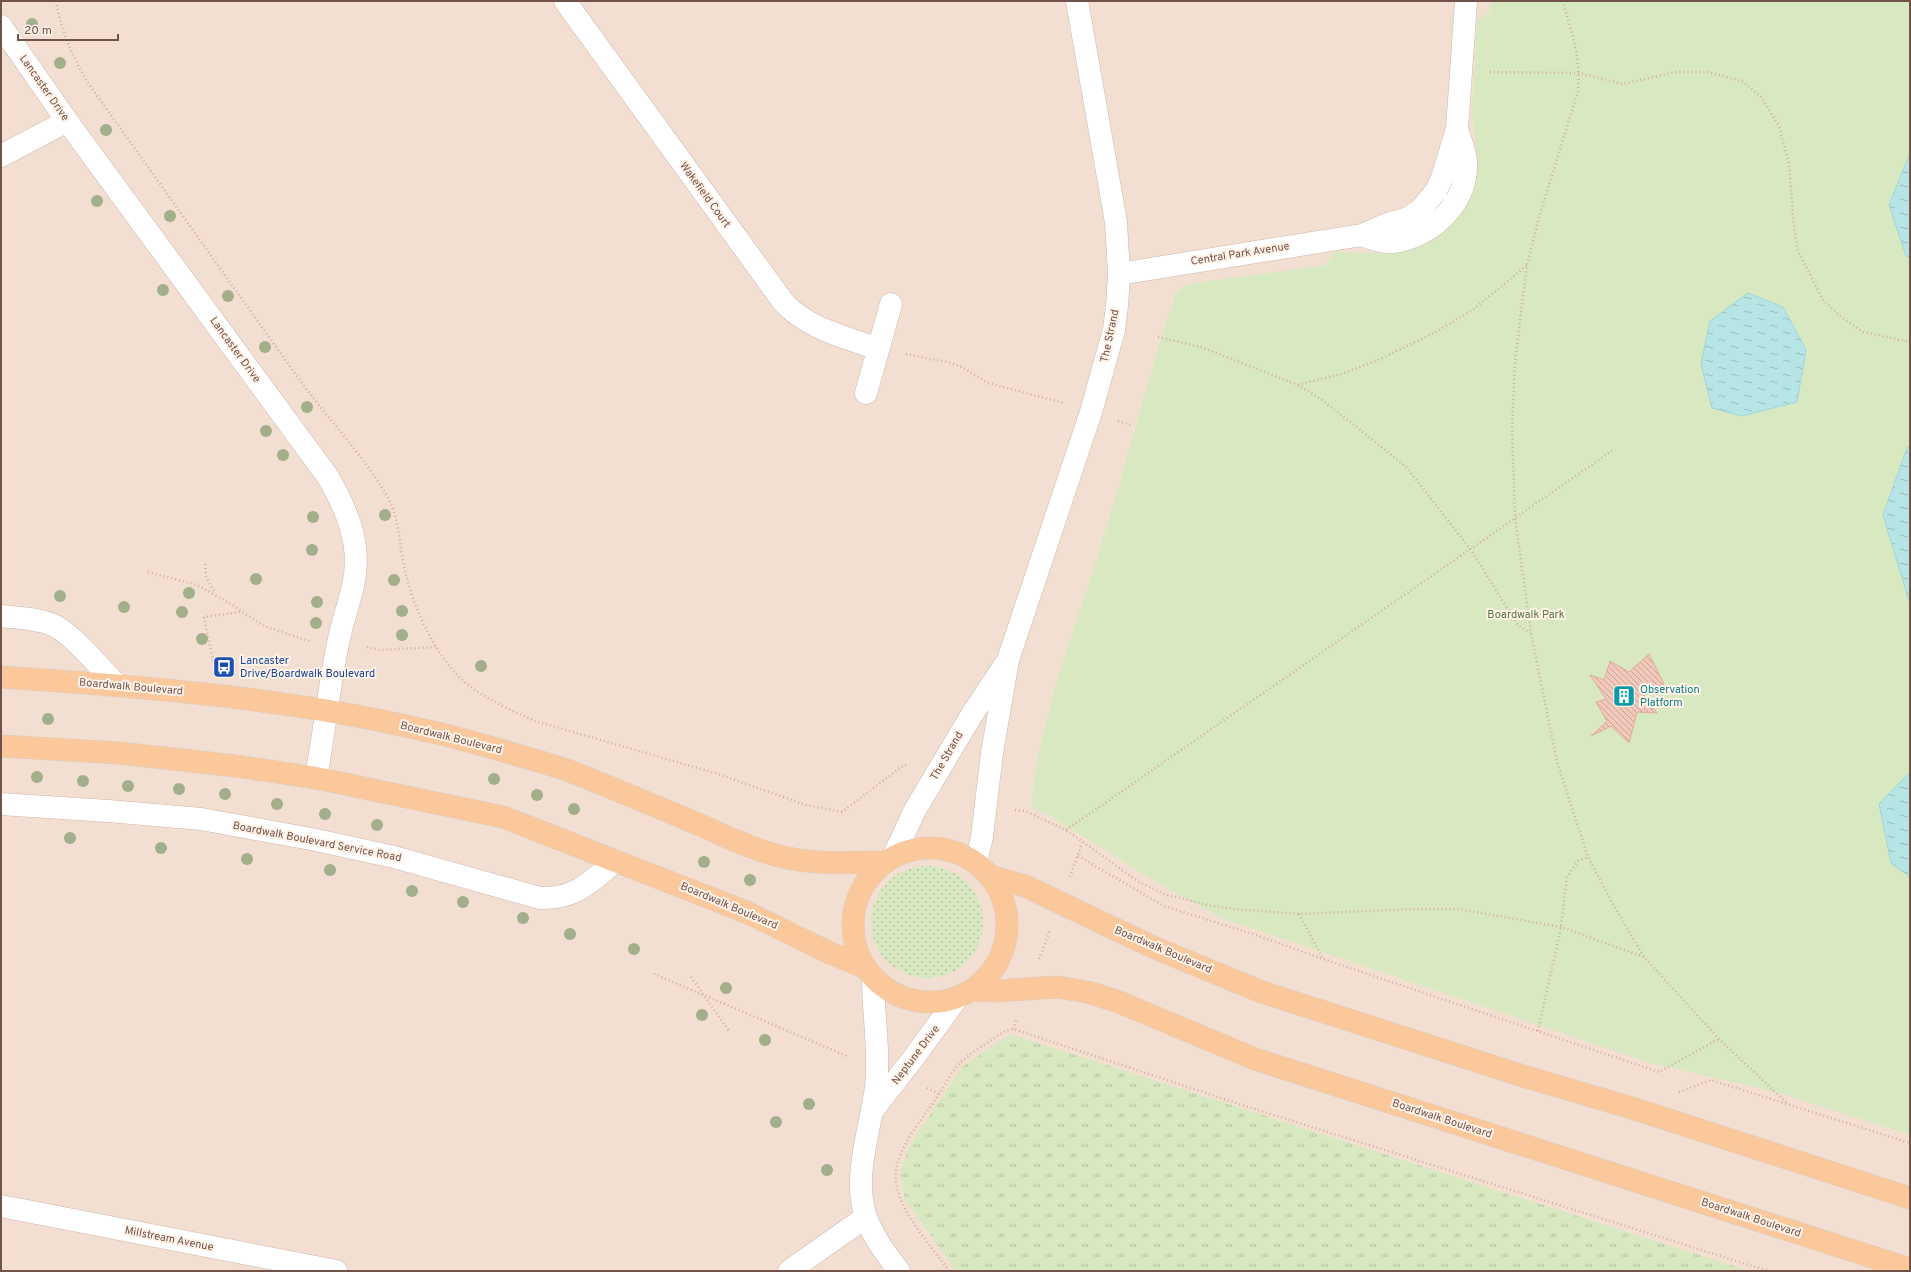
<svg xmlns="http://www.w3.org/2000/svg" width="1911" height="1272" font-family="Overpass,sans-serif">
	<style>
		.residential { fill: #f3dfd1 }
		.grass { fill: url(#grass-tufts) }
		.park { fill: #d8e9c1 }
		.garden { fill: url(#garden-dots) }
		.water { fill: url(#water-ripples); stroke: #9ed7d7 }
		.building { fill: url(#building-back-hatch); stroke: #e3ab9b }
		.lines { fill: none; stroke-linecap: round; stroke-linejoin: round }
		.minor-casing { stroke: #cfb6ac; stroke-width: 23 }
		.major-casing { stroke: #d8cfcc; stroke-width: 23 }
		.path { stroke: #d6ab9e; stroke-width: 2.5; stroke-dasharray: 1 3; stroke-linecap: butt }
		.minor { stroke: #fff; stroke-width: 22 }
		.major { stroke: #fac89b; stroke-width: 22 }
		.tree { fill: #a3ae8a }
		.labels { text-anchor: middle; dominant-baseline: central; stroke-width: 4; stroke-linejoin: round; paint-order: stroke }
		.street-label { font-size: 11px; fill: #735249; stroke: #fff3e8 }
		.park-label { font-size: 11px; fill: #5a7942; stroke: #fff3e8 }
		.transit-label { font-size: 11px; fill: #164399; stroke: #fff3e8; text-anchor: start }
		.culture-label { font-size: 11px; fill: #0d838f; stroke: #fff3e8; text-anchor: start }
	</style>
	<defs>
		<pattern id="grass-tufts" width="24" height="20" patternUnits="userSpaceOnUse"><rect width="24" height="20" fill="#d8e9c1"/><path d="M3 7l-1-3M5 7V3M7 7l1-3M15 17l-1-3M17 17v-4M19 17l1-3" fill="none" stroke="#b4bf9f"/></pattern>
		<pattern id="garden-dots" width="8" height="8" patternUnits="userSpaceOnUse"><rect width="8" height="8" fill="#d8e9c1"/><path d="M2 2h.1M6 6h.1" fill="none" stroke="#b4bf9f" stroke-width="1.8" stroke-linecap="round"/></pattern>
		<pattern id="water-ripples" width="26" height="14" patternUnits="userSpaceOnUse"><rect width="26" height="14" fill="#b7e5e5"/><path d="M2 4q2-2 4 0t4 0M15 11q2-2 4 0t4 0" fill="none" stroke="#99bcbc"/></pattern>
		<pattern id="building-back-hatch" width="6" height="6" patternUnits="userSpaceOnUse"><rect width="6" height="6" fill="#f1c8ba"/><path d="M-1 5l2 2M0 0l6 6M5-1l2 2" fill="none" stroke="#c8a599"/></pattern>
	</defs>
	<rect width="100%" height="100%" fill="#fceee2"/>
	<!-- residential -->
	<path class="residential" d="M1,1H1910V1271H1Z"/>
	<!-- grass -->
	<path class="grass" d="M1010,1034L1749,1271H956L905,1199L900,1178L902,1165L912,1142L962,1067Z"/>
	<!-- park -->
	<path class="park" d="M1491,1H1910V1135L1780,1093L1654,1064L1221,918L1161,885L1045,813L1032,808C1032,782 1038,756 1044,730C1058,668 1081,609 1100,548C1127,464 1147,377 1176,293L1188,284L1326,265L1334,252L1383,253L1401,251L1475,179L1477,158L1472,111L1477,21L1490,11Z"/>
	<!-- garden -->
	<path class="garden" d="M871 922a56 56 0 1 1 112 0a56 56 0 1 1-112 0Z"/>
	<!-- water -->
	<path class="water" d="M1910,153V258L1906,256L1889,205Z
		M1748,293L1783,307L1806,350L1797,402L1742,416L1712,408L1701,364L1710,321Z
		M1910,447V604L1883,515L1907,448Z
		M1910,772V877L1891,863L1879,804Z"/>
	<!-- building -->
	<path class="building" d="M1649,654L1664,684L1642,692L1657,713L1637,712L1629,743L1611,726L1591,736L1607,721L1596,702L1606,699L1590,675L1604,680L1610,661L1629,672Z"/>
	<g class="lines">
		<!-- minor casing -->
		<g class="minor-casing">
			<path id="minor" d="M565,1L784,303C809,329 845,337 878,349
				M1,26L67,121L328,477C347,510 361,543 354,581C350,602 342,622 338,643C329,688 324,733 316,778
				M1,156L67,121
				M1362,235C1370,238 1380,242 1389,242C1396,243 1403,240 1410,238C1441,227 1468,197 1466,162C1465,151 1460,139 1457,129
				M1119,274L1362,235L1387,224L1408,218L1420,210L1436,191L1442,178L1457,129L1466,1
				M866,393L891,304
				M1,616C19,618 36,618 53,625C73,634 100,668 116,684
				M1,804L108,811L201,819L316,840L394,857L540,898C576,899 590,882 616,861
				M893,857L915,810L971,716L1004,666
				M976,862L982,837L992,753L1008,660L1091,412L1114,330L1117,306L1119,274L1116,222L1077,1
				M873,977C873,1014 880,1051 876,1087C871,1126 852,1178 866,1217C873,1237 886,1254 899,1271
				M873,1110L912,1060L958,997
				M1,1206L336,1271
				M789,1271L866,1217"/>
		</g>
		<!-- major casing -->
		<g class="major-casing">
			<path id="major" d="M1,677C168,688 336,702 497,749C522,757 548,763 572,772C610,787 648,803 686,819C718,832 749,849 783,857C816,865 851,862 884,862
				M1,746L119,753L236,766L316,778L503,817L746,912L830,953L866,968
				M853 925a77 77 0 1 1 154 0a77 77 0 1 1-154 0Z
				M990,876L1025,886L1155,948L1262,992L1520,1075L1635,1109L1910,1198
				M974,990L994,991L1057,987L1088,992L1119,1002L1255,1059L1910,1269"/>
		</g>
		<!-- path -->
		<path class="path" d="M56,1C61,32 73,57 88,83C160,183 230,283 302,383C329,420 362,454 386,494C400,517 399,546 405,571C413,605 429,641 451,668C471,693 506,708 535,721L715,773L806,805L842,812L904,765L908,766
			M1562,1C1572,30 1581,60 1578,91L1540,214L1527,265L1515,361L1512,428L1515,518L1531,633L1557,762L1588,857L1613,904L1644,957L1719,1039L1787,1103
			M1490,72L1579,73L1623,84L1675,72H1708L1742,81L1761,97L1779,126L1789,164L1794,227L1798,251L1823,300L1842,318L1863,332L1910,342
			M1158,337L1201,347L1298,385L1322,400L1358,428L1407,468L1471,550L1517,624L1530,633
			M906,354L951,363L962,367L988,383L1064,403
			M1298,385L1341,374L1378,360L1436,332L1474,309L1527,265
			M1118,421L1131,425
			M205,564L206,577L215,593
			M148,572L197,585L233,605L242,612L264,626L309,641
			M367,647L380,650L437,647
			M214,665L204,617L241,612
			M1015,810L1025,811L1066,830L1139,882L1164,894L1207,905L1234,909L1299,914L1413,909H1458L1561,927L1644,957
			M1066,830L1613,450
			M1078,856L1164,906L1256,935L1323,959L1659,1072L1719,1039
			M1070,877L1082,843
			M1299,914L1323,959
			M1039,959L1050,930
			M654,974L849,1057
			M691,977L729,1031
			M1013,1029L1017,1018
			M1538,1031L1561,927L1567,877L1578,861L1588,857
			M927,1088L939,1094
			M1679,1092L1711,1080L1910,1143
			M949,1271C932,1246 903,1217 897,1187C889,1155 922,1120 938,1096C945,1086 950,1074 958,1065C969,1053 991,1041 1005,1031L1013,1029L1239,1104L1768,1271"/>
		<!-- minor -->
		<use href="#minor" class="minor"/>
		<!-- major -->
		<use href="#major" class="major"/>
	</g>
	<!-- trees -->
	<g class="tree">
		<circle cx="32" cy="24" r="6"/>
		<circle cx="60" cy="63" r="6"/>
		<circle cx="106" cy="130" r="6"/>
		<circle cx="97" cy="201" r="6"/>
		<circle cx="170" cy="216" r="6"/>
		<circle cx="163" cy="290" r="6"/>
		<circle cx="228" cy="296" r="6"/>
		<circle cx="265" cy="347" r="6"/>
		<circle cx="307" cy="407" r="6"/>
		<circle cx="266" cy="431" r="6"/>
		<circle cx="283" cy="455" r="6"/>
		<circle cx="385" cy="515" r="6"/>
		<circle cx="313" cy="517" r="6"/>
		<circle cx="312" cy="550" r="6"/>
		<circle cx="256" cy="579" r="6"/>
		<circle cx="394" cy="580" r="6"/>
		<circle cx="189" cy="593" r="6"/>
		<circle cx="60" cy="596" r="6"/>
		<circle cx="317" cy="602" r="6"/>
		<circle cx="124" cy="607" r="6"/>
		<circle cx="402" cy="611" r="6"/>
		<circle cx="182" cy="612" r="6"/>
		<circle cx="316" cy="623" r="6"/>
		<circle cx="402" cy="635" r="6"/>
		<circle cx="202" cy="639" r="6"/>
		<circle cx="481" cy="666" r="6"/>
		<circle cx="48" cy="719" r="6"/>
		<circle cx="37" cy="777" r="6"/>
		<circle cx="494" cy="779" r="6"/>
		<circle cx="83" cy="781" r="6"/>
		<circle cx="128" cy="786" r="6"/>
		<circle cx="179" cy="789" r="6"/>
		<circle cx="225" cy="794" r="6"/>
		<circle cx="537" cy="795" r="6"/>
		<circle cx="277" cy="804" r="6"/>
		<circle cx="574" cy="809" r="6"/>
		<circle cx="325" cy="814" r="6"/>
		<circle cx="377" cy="825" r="6"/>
		<circle cx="70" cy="838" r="6"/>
		<circle cx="161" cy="848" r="6"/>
		<circle cx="247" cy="859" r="6"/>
		<circle cx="704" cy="862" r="6"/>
		<circle cx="330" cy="870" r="6"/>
		<circle cx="750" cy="880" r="6"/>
		<circle cx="412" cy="891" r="6"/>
		<circle cx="463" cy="902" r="6"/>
		<circle cx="523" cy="918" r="6"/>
		<circle cx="570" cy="934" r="6"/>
		<circle cx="634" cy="949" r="6"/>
		<circle cx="726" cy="988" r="6"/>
		<circle cx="702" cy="1015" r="6"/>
		<circle cx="765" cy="1040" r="6"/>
		<circle cx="809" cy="1104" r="6"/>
		<circle cx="776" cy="1122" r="6"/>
		<circle cx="827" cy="1170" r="6"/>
	</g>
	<!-- icons -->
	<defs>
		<g id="bus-square" transform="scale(1.15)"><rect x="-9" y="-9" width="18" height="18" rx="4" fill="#1a4fb4" stroke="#fff3e8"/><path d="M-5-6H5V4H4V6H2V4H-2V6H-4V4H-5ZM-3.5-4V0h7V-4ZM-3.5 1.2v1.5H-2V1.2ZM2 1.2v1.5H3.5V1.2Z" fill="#fff"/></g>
		<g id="building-square" transform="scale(1.15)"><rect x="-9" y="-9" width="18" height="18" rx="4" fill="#0f9aa8" stroke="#fff3e8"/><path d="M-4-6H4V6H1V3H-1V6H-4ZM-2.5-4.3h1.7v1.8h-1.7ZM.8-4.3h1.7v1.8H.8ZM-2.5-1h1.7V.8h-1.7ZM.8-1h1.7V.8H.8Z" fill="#fff"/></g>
	</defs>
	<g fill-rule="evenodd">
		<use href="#bus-square" x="224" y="667"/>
		<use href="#building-square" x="1624" y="696"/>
	</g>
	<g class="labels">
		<!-- street labels -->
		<g class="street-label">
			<text transform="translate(44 88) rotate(55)">Lancaster Drive</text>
			<text transform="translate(705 195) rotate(54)">Wakefield Court</text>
			<text transform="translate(1240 254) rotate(-9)">Central Park Avenue</text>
			<text transform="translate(1110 336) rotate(-78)">The Strand</text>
			<text transform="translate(235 350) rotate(54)">Lancaster Drive</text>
			<text transform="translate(131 687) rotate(5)">Boardwalk Boulevard</text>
			<text transform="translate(451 738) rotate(14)">Boardwalk Boulevard</text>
			<text transform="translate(947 756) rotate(-60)">The Strand</text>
			<text transform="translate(317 842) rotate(11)">Boardwalk Boulevard Service Road</text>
			<text transform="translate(729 906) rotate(23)">Boardwalk Boulevard</text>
			<text transform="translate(1163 950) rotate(23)">Boardwalk Boulevard</text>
			<text transform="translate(916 1055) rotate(-53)">Neptune Drive</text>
			<text transform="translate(1442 1119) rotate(18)">Boardwalk Boulevard</text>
			<text transform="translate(1751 1218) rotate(18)">Boardwalk Boulevard</text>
			<text transform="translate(169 1239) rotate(11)">Millstream Avenue</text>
		</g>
		<!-- park labels -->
		<g class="park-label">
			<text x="1526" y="615">Boardwalk Park</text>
		</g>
		<!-- transit labels -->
		<g class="transit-label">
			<text x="240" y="661">Lancaster<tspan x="240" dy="13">Drive/Boardwalk Boulevard</tspan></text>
		</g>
		<!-- culture labels -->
		<g class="culture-label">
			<text x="1640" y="690">Observation<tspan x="1640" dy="13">Platform</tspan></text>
		</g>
	</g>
	<!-- border -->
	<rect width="1911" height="1272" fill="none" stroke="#735249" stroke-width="4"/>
	<!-- scale -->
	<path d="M18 34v6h100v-6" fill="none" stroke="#735249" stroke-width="2"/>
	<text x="24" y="34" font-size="12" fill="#735249" stroke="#fff3e8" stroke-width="3" paint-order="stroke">20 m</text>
</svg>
